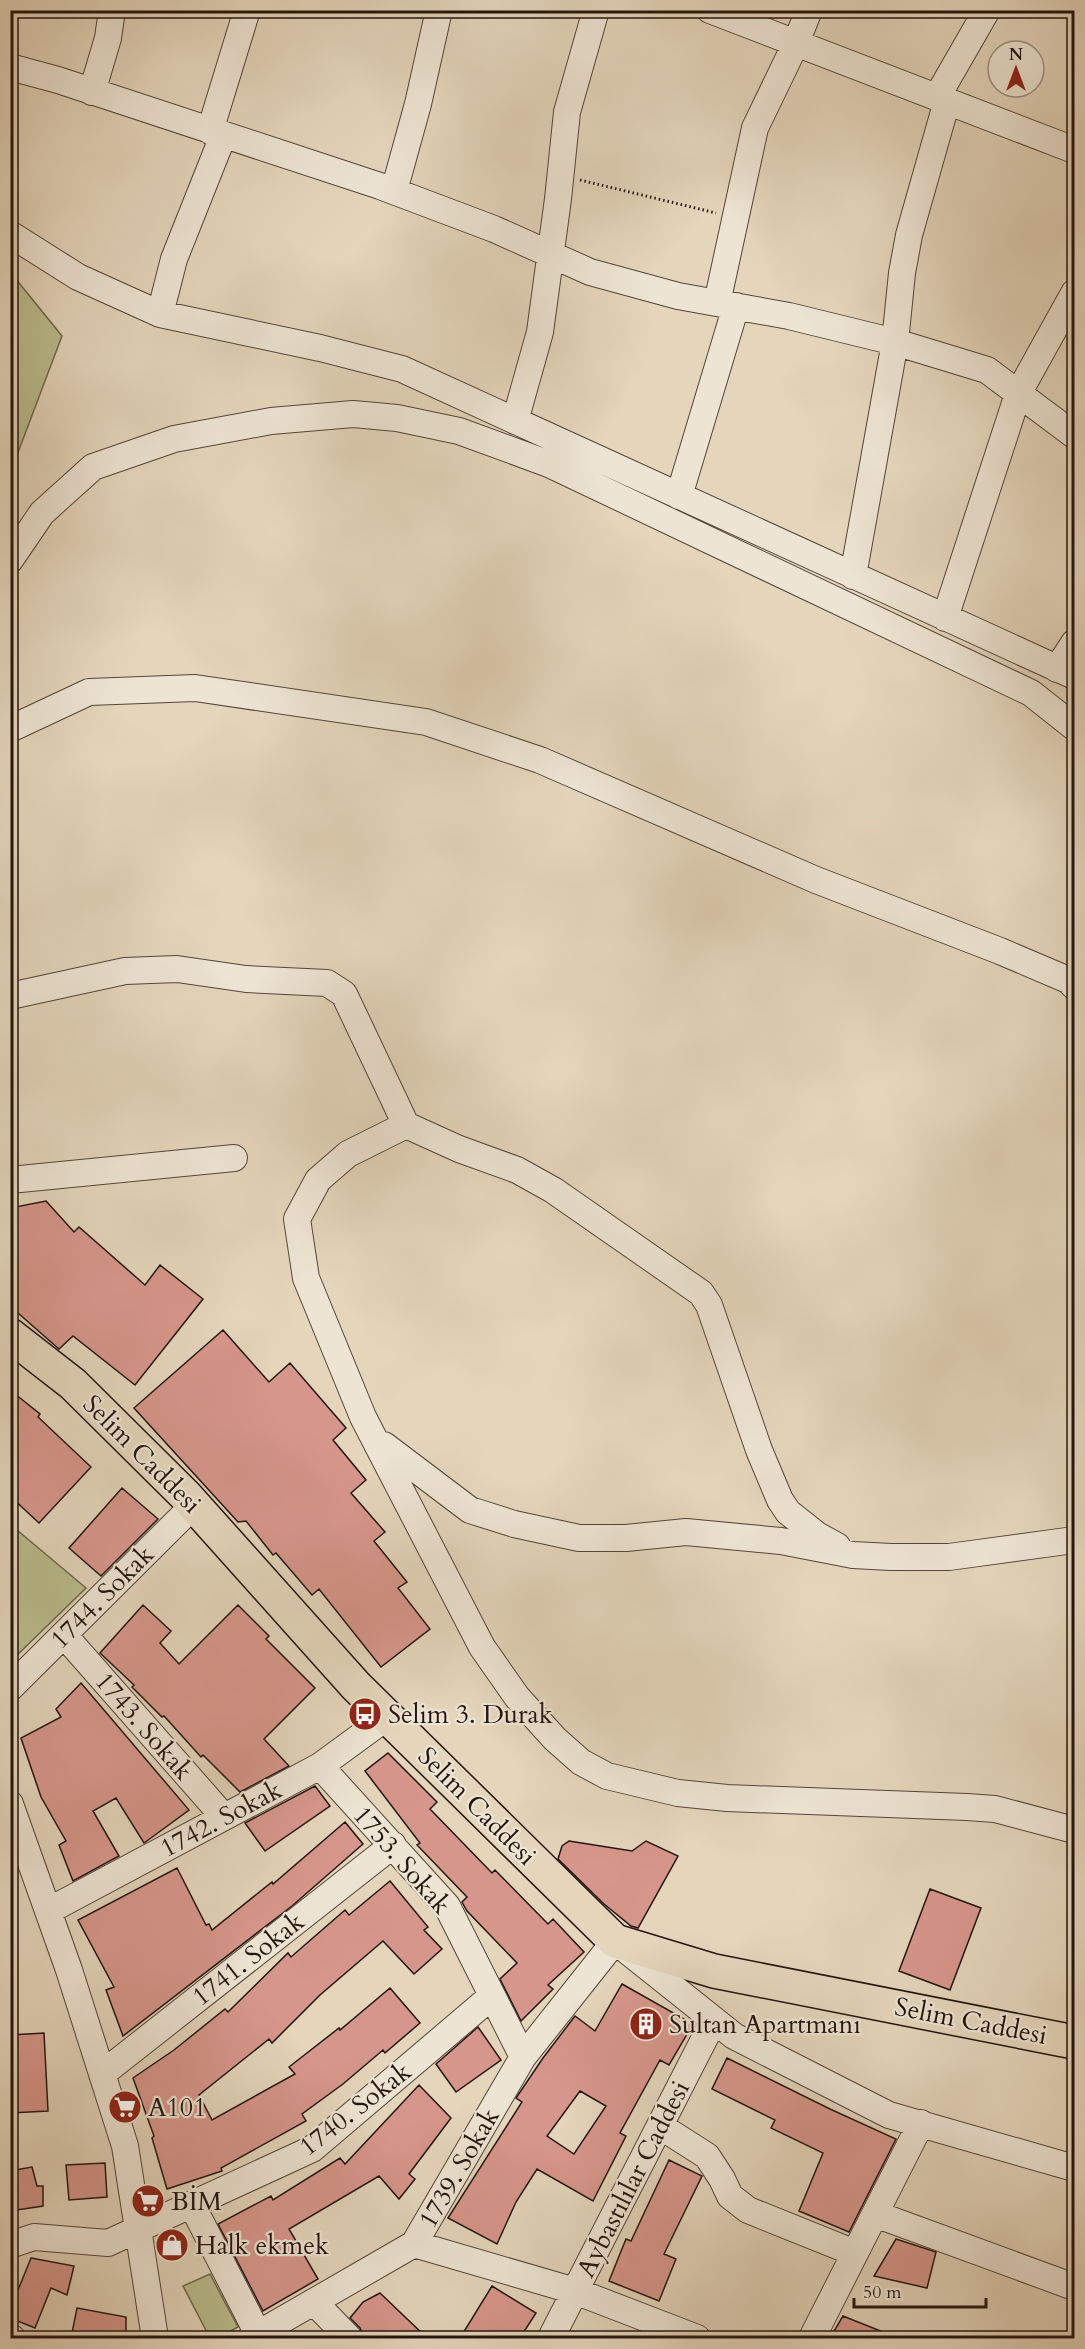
<svg xmlns="http://www.w3.org/2000/svg" width="1085" height="2349" font-family="Cardo,serif">
	<style>
		.green { fill: #babc8c; stroke: #6e684e; stroke-width: 1.5 }
		.building { fill: #d7968b; stroke: #23150f; stroke-width: 1.5; fill-rule: evenodd }
		.lines { fill: none; stroke-linecap: round; stroke-linejoin: round }
		.minor-casing { stroke: #53453a; stroke-width: 28 }
		.major-casing { stroke: #23150f; stroke-width: 36 }
		.path { stroke: #23150f; stroke-width: 3; stroke-dasharray: 1.5 3; stroke-linecap: butt }
		.minor { stroke: #ede4d3; stroke-width: 26 }
		.major { stroke: #e4d5bb; stroke-width: 33 }
		.labels { text-anchor: middle; dominant-baseline: central; stroke-width: 4.5; stroke-linejoin: round; paint-order: stroke }
		.street-label { font-size: 26px; fill: #23150f; stroke: #ede4d3 }
		.poi-label { font-size: 26px; fill: #23150f; stroke: #ede4d3; text-anchor: start }
	</style>
	<rect width="100%" height="100%" fill="#e4d5bb"/>
	<filter id="stains"><feTurbulence type="fractalNoise" baseFrequency=".00333" numOctaves="4"/><feColorMatrix values="0 0 0 0 .2 0 0 0 0 .09 0 0 0 0 .02 0 0 0 .5 -.17"/></filter>
	<radialGradient id="worn" r=".72"><stop offset=".6" stop-color="#630" stop-opacity="0"/><stop offset="1" stop-color="#630" stop-opacity=".3"/></radialGradient>
	<!-- green -->
	<path class="green" d="M11,273L62,336L11,471Z
		M11,1525L86,1588L11,1661Z
		M210,2274L238,2327L218,2338H210L183,2286Z"/>
	<!-- building -->
	<path class="building" d="M46,1201L74,1232L79,1227L145,1285L160,1265L203,1299L135,1385L73,1336L59,1349L10,1306V1208Z
		M223,1330L269,1382L290,1363L346,1428L333,1440L366,1480L351,1493L385,1532L374,1541L407,1582L398,1588L430,1629L381,1667L319,1589L312,1595L276,1553L273,1555L246,1521L238,1522L134,1408Z
		M10,1390L40,1414L38,1417L91,1467L39,1523L10,1496Z
		M122,1488L158,1519L101,1576L69,1548Z
		M143,1605L171,1631L160,1643L179,1664L238,1605L269,1636L266,1639L315,1688L264,1739L289,1766L240,1792L203,1755L201,1757L164,1716L162,1717L132,1687L134,1685L100,1653Z
		M81,1683L189,1810L144,1843L116,1798L93,1811L119,1856L73,1881L59,1845L66,1841L41,1797L21,1738L61,1717L56,1709Z
		M388,1753L437,1802L430,1809L492,1873L495,1870L548,1924L553,1919L584,1952L548,1985L553,1989L521,2021L500,1979L517,1963L467,1911L462,1902L467,1897L417,1845L420,1843L365,1771Z
		M315,1786L330,1806L265,1851L245,1823Z
		M345,1822L363,1844L292,1906L123,2036L106,1990L114,1987L78,1920L177,1868L206,1925L209,1924L212,1930L272,1882L273,1884Z
		M569,1841L632,1851L646,1841L678,1856L638,1928L631,1926L604,1904L558,1859L562,1846Z
		M390,1881L428,1927L424,1930L442,1949L414,1974L383,1941L320,1995L272,2043L269,2039L199,2095L212,2120L295,2074L289,2067L339,2028L340,2030L390,1988L420,2023L385,2053L383,2050L343,2084L302,2114L306,2121L221,2168L222,2171L167,2189L152,2138L154,2136L133,2078L174,2050L225,2009L228,2012L288,1953L291,1957L345,1910L349,1915Z
		M930,1889L981,1908L950,1990L899,1971Z
		M622,1984L693,2024L669,2065L660,2060L620,2133L626,2136L593,2201L537,2169L516,2202L497,2244L448,2218L522,2102L516,2098L543,2058L575,2016L595,2031ZM580,2091L606,2106L574,2154L547,2136Z
		M478,2027L501,2060L456,2092L436,2064Z
		M44,2033L48,2111L10,2113V2035Z
		M727,2058L830,2109L896,2139L849,2232L799,2211L823,2153L771,2128L775,2120L712,2089Z
		M419,2085L451,2118L409,2174L415,2179L399,2199L379,2176L289,2229L318,2279L263,2311L218,2224L271,2196L273,2200L340,2158L345,2164Z
		M669,2160L702,2176L664,2254L676,2259L659,2301L609,2281L626,2239L631,2241Z
		M105,2163L107,2197L69,2200L66,2165Z
		M32,2167L37,2186H43V2206L10,2211V2171Z
		M896,2239L936,2252L927,2288L874,2276Z
		M31,2258L74,2266L67,2295L51,2288L35,2328L10,2318V2287L18,2290Z
		M492,2286L536,2313L520,2338H460Z
		M380,2293L427,2338L364,2337L360,2328L350,2318L363,2302Z
		M77,2308L126,2317V2338H71Z
		M843,2316L898,2338H830Z"/>
	<g class="lines">
		<!-- minor casing -->
		<g class="minor-casing">
			<path id="minor" d="M710,10L1074,150
				M10,67L58,80L380,186L494,229L590,272L678,296L789,316L895,342L987,370L1074,435
				M92,92L108,38L112,10
				M937,97L987,10
				M210,131L247,10
				M394,191L418,104L439,10
				M10,234L78,277L160,314L320,348L402,369L1074,676
				M717,303L755,128L796,43L809,10
				M160,314L174,259L223,136
				M515,421L540,332L558,199L567,112L596,10
				M679,496L736,306
				M10,560L42,513L93,467L174,439L271,421L353,414L397,418L459,431L549,464L1031,693L1074,727
				M853,576L895,342L902,273L909,235L947,101
				M945,618L1018,394L1074,293
				M1057,669L1074,643
				M10,729L89,692L195,688L426,722L540,760L816,880L1000,951L1068,980L1074,986
				M10,996L125,971L177,969L246,979L327,983L344,994L406,1125L348,1154L318,1180L297,1219L306,1278L363,1417L482,1647L517,1697L555,1739L581,1762L607,1776L678,1793L727,1798L967,1807L995,1809L1074,1830
				M406,1125L459,1149L517,1170L553,1190L701,1293L709,1305L759,1450L780,1500L788,1512L817,1535L837,1546
				M10,1180L234,1158
				M384,1445L470,1510L514,1524L579,1538H626L686,1532L781,1541L853,1555L891,1557H949L1074,1540
				M64,1635L224,1817
				M10,1688L194,1505
				M320,1766L447,1906L523,2057
				M10,1804L69,1970L125,2146L155,2338
				M48,1911L320,1766L387,1717
				M102,2074L393,1845
				M660,2126L707,2156L722,2179L730,2196L748,2210L855,2253
				M192,2205L258,2334
				M875,2214L1074,2287
				M414,2244L575,2291L697,2338
				M10,2245L34,2237L108,2243L312,2149L492,1996
				M314,2302L349,2338
				M10,2338H12
				M251,2338L414,2244L523,2057L615,1941L734,2036L889,2115L1074,2168
				M551,2338L714,2020
				M812,2338L921,2123"/>
		</g>
		<!-- major casing -->
		<g class="major-casing">
			<path id="major" d="M10,1335L73,1384L186,1496L356,1686L615,1941L714,1971L1074,2042"/>
		</g>
		<!-- path -->
		<path class="path" d="M580,180L716,213"/>
		<!-- minor -->
		<use href="#minor" class="minor"/>
		<!-- major -->
		<use href="#major" class="major"/>
	</g>
	<!-- icons -->
	<defs>
		<g id="bus-disc" transform="scale(1.725)"><circle r="9.5" fill="#8f2418" stroke="#ede4d3"/><path d="M-5-6H5V4H4V6H2V4H-2V6H-4V4H-5ZM-3.5-4V0h7V-4ZM-3.5 1.2v1.5H-2V1.2ZM2 1.2v1.5H3.5V1.2Z" fill="#fff"/></g>
		<g id="building-disc" transform="scale(1.725)"><circle r="9.5" fill="#8f2418" stroke="#ede4d3"/><path d="M-4-6H4V6H1V3H-1V6H-4ZM-2.5-4.3h1.7v1.8h-1.7ZM.8-4.3h1.7v1.8H.8ZM-2.5-1h1.7V.8h-1.7ZM.8-1h1.7V.8H.8Z" fill="#fff"/></g>
		<g id="supermarket-disc" transform="scale(1.725)"><circle r="9.5" fill="#8f2418" stroke="#ede4d3"/><path d="M-6-5.5h2.5l.6 2H6L4.5 2H-2.5L-4.4-4H-6ZM-1.5 3.2a1.3 1.3 0 1 0 .1 0ZM3 3.2a1.3 1.3 0 1 0 .1 0Z" fill="#fff"/></g>
		<g id="shop-disc" transform="scale(1.725)"><circle r="9.5" fill="#8f2418" stroke="#ede4d3"/><path d="M-5-2.5h2.3a2.7 3.5 0 0 1 5.4 0H5L5.5 6h-11ZM-1.5-2.5h3a1.5 2.3 0 0 0-3 0Z" fill="#fff"/></g>
	</defs>
	<g fill-rule="evenodd">
		<use href="#bus-disc" x="365" y="1714"/>
		<use href="#building-disc" x="646" y="2024"/>
		<use href="#supermarket-disc" x="125" y="2107"/>
		<use href="#supermarket-disc" x="148" y="2201"/>
		<use href="#shop-disc" x="172" y="2245"/>
	</g>
	<g class="labels">
		<!-- street labels -->
		<g class="street-label">
			<text transform="translate(142 1454) rotate(45)">Selim Caddesi</text>
			<text transform="translate(102 1597) rotate(-45)">1744. Sokak</text>
			<text transform="translate(144 1726) rotate(49)">1743. Sokak</text>
			<text transform="translate(477 1806) rotate(45)">Selim Caddesi</text>
			<text transform="translate(221 1819) rotate(-28)">1742. Sokak</text>
			<text transform="translate(402 1860) rotate(49)">1753. Sokak</text>
			<text transform="translate(248 1959) rotate(-38)">1741. Sokak</text>
			<text transform="translate(971 2021) rotate(11)">Selim Caddesi</text>
			<text transform="translate(355 2109) rotate(-38)">1740. Sokak</text>
			<text transform="translate(459 2168) rotate(-60)">1739. Sokak</text>
			<text transform="translate(633 2179) rotate(-63)">Aybastılılar Caddesi</text>
		</g>
		<!-- poi labels -->
		<g class="poi-label">
			<text x="388" y="1714">Selim 3. Durak</text>
			<text x="669" y="2024">Sultan Apartmanı</text>
			<text x="148" y="2107">A101</text>
			<text x="171" y="2201">BİM</text>
			<text x="195" y="2245">Halk ekmek</text>
		</g>
	</g>
	<!-- margin -->
	<rect width="1085" height="2349" fill="none" stroke="#e4d5bb" stroke-width="36"/>
	<rect x="12" y="12" width="1061" height="2325" fill="none" stroke="#23150f" stroke-width="3"/>
	<rect x="18" y="18" width="1049" height="2313" fill="none" stroke="#23150f" stroke-width="1.5"/>
	<!-- north arrow -->
	<g transform="translate(1016 69)"><circle r="28" fill="#ede4d3" stroke="#9c9185" stroke-width="1.5"/>
	<path d="M0-4.5L10 22L0 15L-10 22Z" fill="#8f2418"/>
	<text y="-9" font-size="16" font-weight="bold" text-anchor="middle" fill="#23150f">N</text>
	</g>
	<!-- scale -->
	<path d="M854 2298v9h132v-9" fill="none" stroke="#23150f" stroke-width="3"/>
	<text x="863" y="2298" font-size="18" fill="#23150f" stroke="#ede4d3" stroke-width="4.5" paint-order="stroke">50 m</text>
	<rect width="100%" height="100%" filter="url(#stains)"/>
	<rect width="100%" height="100%" fill="url(#worn)"/>
</svg>
